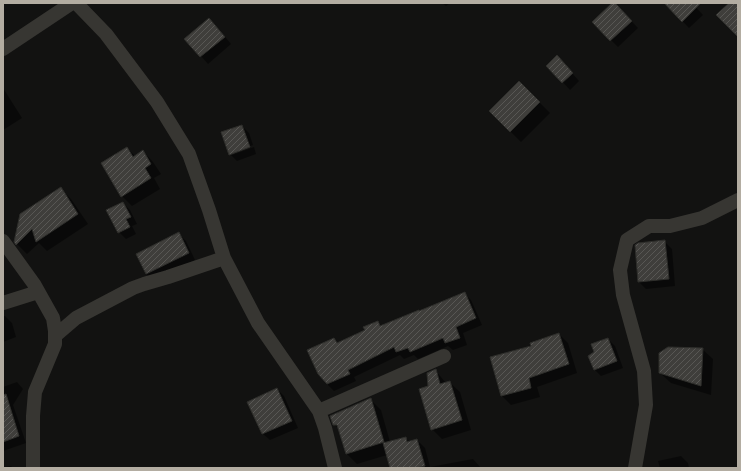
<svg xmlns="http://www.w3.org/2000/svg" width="741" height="471" font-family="'Archivo Narrow',sans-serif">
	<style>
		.shadow { fill: #0007 }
		.building { fill: url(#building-hatch); stroke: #2e2e2b }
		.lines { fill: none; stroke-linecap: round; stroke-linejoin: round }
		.street { stroke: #373632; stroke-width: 14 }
	</style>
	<defs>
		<pattern id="building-hatch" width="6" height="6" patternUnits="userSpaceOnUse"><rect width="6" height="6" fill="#3f3e3b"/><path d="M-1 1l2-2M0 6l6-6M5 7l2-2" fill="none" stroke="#585754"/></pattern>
	</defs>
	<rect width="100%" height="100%" fill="#121211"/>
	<!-- shadow -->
	<path class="shadow" d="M442,3H450L446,6Z
		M614,3L638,28L618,47L611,40Z
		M665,3H692L703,15L689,28Z
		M216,26L231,44L208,64L186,39Z
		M564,64L579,81L570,90L548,66Z
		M519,82L550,113L521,142L490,111Z
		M3,88L22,118L3,130Z
		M242,126L249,133L253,145L232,152V155L254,147L256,154L237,161L230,154Z
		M127,148L135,156L143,151L153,162L161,174L154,178L160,189L132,206L122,196Z
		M61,189L71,199L88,224L47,251L39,243L27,254L15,242Z
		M123,203L130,210L137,224L132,226L136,234L126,239L119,232Z
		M179,234L186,241L195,260L153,281L146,274L137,254Z
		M665,242L672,249L675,286L646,289L639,282Z
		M464,293L471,300L482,325L463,333L467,345L453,350L448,346L418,359L414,355L404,359L400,355L354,377L356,381L334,391L327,384L334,339L338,344L366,331L378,322L381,326L420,312Z
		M3,316H5L12,323L16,337L3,342Z
		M559,334L568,343L577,373L537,387L540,397L511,405L502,396L491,358L532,347Z
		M608,339L615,346L623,368L601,376L594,369Z
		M702,349L713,359L711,395L671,383L660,373Z
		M435,370L446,383L449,382L460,392L471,430L442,439L432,429L429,387Z
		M17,382L23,389L13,405L26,443L3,451V387Z
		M277,389L284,396L298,428L270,440L263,434Z
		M371,400L381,410L390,442L405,438L410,442L417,440L425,448L430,467L473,459L481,468H391L387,455L357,464L347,454L340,430L334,424Z
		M681,456L688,463L689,468H660L658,461Z
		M11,466L13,468H3V467Z"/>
	<!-- building -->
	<path class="building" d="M612,3H615L632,21L610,41L592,22Z
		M664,3H701L682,22Z
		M729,3H738V37L716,15Z
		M209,18L225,37L200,57L184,39Z
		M557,55L573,73L562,83L546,66Z
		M519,81L540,102L510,132L489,111Z
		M242,125L250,147L229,155L221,132Z
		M127,147L133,157L143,150L151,164L145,168L151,178L121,197L101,163Z
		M61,187L78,214L36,242L32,229L16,245L14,242L20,214Z
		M123,202L131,217L126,219L130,227L118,233L106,210Z
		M179,232L189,253L146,274L136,254Z
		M665,240L669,279L638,282L635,245L638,243Z
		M465,292L476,318L456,327L460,338L445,343L443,338L410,352L408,348L396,352L394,347L348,370L350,374L327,384L318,374L307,350L334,338L337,343L365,330L363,327L378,321L380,326L419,310V311Z
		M559,333L569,364L529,378L531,388L501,396L490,357L531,346L530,343Z
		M608,338L617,361L594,370L588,356L594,352L591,344Z
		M668,347L703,348L701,386L659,373V353Z
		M436,369L440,384L450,381L462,420L431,430L419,389L428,386L427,373Z
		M277,388L292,421L262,434L247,402Z
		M6,394L19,436L3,442V395Z
		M371,398L384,442L346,454L337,425H333L330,416Z
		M406,437L407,442L417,439L425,466L416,468H390L383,443Z"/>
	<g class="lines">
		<!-- street -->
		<path class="street" d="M76,3L106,34L157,102L189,154L209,210L224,258L258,323L319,411L325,428L335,468
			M3,49L72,3
			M3,241L34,284L53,318L55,331V344L35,392L33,416V468
			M3,303L38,292
			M55,336L76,318L133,288L144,284L168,277L224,258
			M319,411L444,356
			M635,468L646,405L644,371L623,295L620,270L627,240L649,226H670L702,218L738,200"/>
	</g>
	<!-- border -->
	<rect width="741" height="471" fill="none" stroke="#b3ada2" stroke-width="8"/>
</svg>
